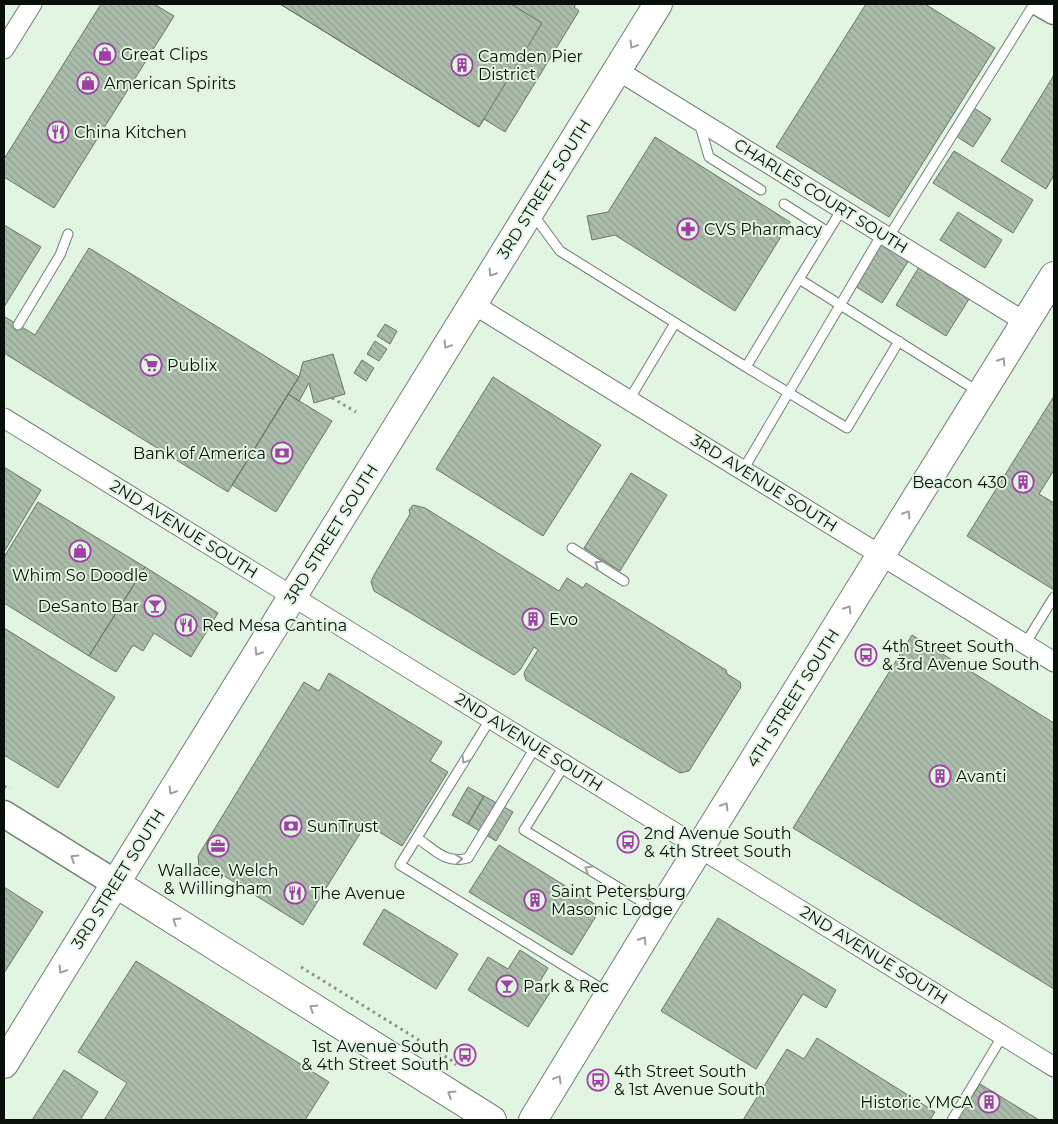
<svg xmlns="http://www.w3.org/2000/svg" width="1058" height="1124" font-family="Montserrat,sans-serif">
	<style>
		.building { fill: url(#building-back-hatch); stroke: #677767 }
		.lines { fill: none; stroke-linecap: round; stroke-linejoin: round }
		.lane-casing { stroke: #718171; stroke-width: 11 }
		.street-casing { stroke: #718171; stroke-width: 21 }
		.secondary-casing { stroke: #718171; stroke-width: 29 }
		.primary-casing { stroke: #718171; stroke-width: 30 }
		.path { stroke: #869386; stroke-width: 3; stroke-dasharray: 2.5 4; stroke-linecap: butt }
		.lane { stroke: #fff; stroke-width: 9 }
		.street { stroke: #fff; stroke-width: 19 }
		.secondary { stroke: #fff; stroke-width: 26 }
		.primary { stroke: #fff; stroke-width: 28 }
		.oneway { stroke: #9d9f9d }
		.labels { text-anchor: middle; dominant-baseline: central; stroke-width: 4; stroke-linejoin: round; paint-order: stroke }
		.poi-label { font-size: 16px; fill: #09100a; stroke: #e2f4e2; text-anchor: start }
		.street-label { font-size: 16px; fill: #09100a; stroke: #e2f4e2 }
	</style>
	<defs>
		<pattern id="building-back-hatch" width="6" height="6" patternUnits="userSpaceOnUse" patternTransform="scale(1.25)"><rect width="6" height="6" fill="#abbcab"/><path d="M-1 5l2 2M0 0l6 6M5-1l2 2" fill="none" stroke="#92a192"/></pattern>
	</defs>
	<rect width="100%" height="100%" fill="#e2f4e2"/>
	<!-- building -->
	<path class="building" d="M101,4H154L174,16L54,208L4,177V159Z
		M280,4H576L574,7L579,11L505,132L484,119L479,127Z
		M280,4H511L542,23L479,127Z
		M866,4H925L995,48L889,217L776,147Z
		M1054,75V175L1046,189L1001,161Z
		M974,108L991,119L973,147L956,136Z
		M655,137L790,222L735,311L615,235L592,240L587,216L608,212Z
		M954,151L1033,200L1013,233L933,183Z
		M958,212L1002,240L985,268L940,240Z
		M4,225L41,247L4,307Z
		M882,242L909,260L882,303L855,286Z
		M89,248L299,377L228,492L4,353V319L5,317L35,335Z
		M919,267L969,299L946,336L896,305Z
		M385,324L397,331L390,344L377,336Z
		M375,341L387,349L379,361L367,354Z
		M333,354L345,394L314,403L309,383L299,401L288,394L299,377L303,362Z
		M362,360L374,368L366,381L354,373Z
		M493,377L601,445L543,536L436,469Z
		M288,394L332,421L276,512L232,485Z
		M1054,396V470L1039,494L1054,503V590L967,536Z
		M4,467L41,490L4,552Z
		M631,473L667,495L620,571L584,548Z
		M38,502L145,567L89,656L4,603V557Z
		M413,505L425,508L559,591L567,578L583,588L586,583L726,670L727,674L740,682L741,687L689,771L680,773L526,680L524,674L525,671L538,650L534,647L520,670L514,675L374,591L371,582L374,575L410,514L409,510Z
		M145,567L218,613L191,657L154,633L143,651L133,645L116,672L89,656Z
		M4,628L115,697L58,788L4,755Z
		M912,635L1054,723V989L793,828Z
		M329,673L442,742L430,761L448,772L402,846L366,824L303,925L218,872L209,874L199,867L198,856L304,682L319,691Z
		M468,787L484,796L468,824L452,815Z
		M484,796L513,812L496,841L468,824Z
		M499,845L601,908L572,955L469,892Z
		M4,887L43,912L4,973Z
		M384,909L458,954L436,989L363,944Z
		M718,918L836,990L826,1008L803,994L756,1069L661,1011Z
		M520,950L548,968L539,983L551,991L528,1027L468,990L488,957L508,969Z
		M136,961L329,1082L305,1120H104L127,1083L78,1052Z
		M817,1038L935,1112L930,1120H743L787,1049L804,1059Z
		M64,1070L98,1092L80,1120H32Z
		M980,1084L1039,1120H957Z"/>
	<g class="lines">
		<!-- lane casing -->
		<g class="lane-casing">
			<path id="lane" d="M699,122L709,157L761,190
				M784,204L828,232
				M842,209L799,279L979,392
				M532,213L560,251L746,367L799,279
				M888,238L1034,4
				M18,325L60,255L68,234
				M746,367L847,428L899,341
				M629,400L675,323
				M743,470L882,234
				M572,548L624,581
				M1025,644L1054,597
				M491,718L400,865L607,992
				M565,764L524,830L657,911
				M417,838C435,850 445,864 468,858L536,746
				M952,1120L1003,1035"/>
		</g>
		<!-- street casing -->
		<g class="street-casing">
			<path id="street" d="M4,49L32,4
				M617,70L1025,322
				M473,304L1054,662
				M4,418L1054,1067"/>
		</g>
		<!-- secondary casing -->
		<g class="secondary-casing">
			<path id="secondary" d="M1042,4L1054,11
				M4,814L115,883"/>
		</g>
		<!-- primary casing -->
		<g class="primary-casing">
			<path id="primary" d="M115,883L492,1120
				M4,1064L658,4
				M533,1120L659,913L1054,276"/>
		</g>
		<!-- path -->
		<path class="path" d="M332,398L356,412
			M4,786L10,789
			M301,967L451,1060L456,1065"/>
		<!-- lane -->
		<use href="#lane" class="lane"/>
		<!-- street -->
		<use href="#street" class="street"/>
		<!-- secondary -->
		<use href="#secondary" class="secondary"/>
		<!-- primary -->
		<use href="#primary" class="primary"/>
	</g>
	<!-- one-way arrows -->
	<defs><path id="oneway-chevron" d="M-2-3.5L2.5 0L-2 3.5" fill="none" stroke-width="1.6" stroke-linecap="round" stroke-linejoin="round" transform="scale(1.25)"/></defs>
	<g class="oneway">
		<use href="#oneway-chevron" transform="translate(633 45) rotate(121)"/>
		<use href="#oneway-chevron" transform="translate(492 273) rotate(122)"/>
		<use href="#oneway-chevron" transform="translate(447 345) rotate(122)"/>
		<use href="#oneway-chevron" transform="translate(1002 361) rotate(-58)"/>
		<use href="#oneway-chevron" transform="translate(907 514) rotate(-58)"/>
		<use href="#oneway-chevron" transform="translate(598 564) rotate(-148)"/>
		<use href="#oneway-chevron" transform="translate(848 609) rotate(-58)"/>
		<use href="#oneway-chevron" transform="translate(258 652) rotate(122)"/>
		<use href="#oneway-chevron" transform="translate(465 760) rotate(122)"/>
		<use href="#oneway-chevron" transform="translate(172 791) rotate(122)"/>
		<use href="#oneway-chevron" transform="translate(725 806) rotate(-58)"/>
		<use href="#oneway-chevron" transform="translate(74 858) rotate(-148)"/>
		<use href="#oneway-chevron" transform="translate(459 859) rotate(-6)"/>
		<use href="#oneway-chevron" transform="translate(588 869) rotate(-149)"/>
		<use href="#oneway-chevron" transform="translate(176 921) rotate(-148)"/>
		<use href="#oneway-chevron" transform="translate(643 940) rotate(-58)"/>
		<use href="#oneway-chevron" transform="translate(62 970) rotate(122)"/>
		<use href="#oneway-chevron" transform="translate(313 1008) rotate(-148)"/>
		<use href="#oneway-chevron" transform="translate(558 1079) rotate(-59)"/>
		<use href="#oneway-chevron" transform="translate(451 1094) rotate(-148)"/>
	</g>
	<!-- icons -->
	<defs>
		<g id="shop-ring" transform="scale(1.125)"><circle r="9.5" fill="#e2f4e2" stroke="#a03fa6" stroke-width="1.5"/><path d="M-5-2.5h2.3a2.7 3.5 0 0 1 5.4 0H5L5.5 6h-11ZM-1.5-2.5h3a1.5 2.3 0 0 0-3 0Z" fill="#a03fa6"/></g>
		<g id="building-ring" transform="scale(1.125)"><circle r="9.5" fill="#e2f4e2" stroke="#a03fa6" stroke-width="1.5"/><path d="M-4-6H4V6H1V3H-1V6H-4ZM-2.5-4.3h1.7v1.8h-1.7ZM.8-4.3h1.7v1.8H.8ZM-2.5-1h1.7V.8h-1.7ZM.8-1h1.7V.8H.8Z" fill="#a03fa6"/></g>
		<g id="restaurant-ring" transform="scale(1.125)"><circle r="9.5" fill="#e2f4e2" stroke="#a03fa6" stroke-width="1.5"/><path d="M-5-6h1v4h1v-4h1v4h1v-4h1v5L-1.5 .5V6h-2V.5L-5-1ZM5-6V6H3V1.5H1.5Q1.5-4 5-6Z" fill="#a03fa6"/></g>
		<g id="pharmacy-ring" transform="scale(1.125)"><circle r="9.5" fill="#e2f4e2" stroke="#a03fa6" stroke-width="1.5"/><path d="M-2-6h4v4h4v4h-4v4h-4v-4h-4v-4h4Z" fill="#a03fa6"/></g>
		<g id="supermarket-ring" transform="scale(1.125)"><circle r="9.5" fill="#e2f4e2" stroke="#a03fa6" stroke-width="1.5"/><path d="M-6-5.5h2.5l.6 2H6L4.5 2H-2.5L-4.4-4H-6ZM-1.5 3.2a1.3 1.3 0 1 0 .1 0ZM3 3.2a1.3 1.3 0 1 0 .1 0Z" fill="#a03fa6"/></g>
		<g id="bank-ring" transform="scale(1.125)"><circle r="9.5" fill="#e2f4e2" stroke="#a03fa6" stroke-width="1.5"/><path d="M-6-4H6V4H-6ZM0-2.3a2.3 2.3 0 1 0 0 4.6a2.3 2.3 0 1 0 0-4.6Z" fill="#a03fa6"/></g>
		<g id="bar-ring" transform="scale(1.125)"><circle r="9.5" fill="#e2f4e2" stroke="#a03fa6" stroke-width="1.5"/><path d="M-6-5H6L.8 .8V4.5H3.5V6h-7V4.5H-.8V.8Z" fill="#a03fa6"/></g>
		<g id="bus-ring" transform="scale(1.125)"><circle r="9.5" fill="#e2f4e2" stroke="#a03fa6" stroke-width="1.5"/><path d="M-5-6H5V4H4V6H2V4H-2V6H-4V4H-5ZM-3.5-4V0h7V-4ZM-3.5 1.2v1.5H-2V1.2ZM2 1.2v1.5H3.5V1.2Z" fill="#a03fa6"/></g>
		<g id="office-ring" transform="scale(1.125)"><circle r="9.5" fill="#e2f4e2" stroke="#a03fa6" stroke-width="1.5"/><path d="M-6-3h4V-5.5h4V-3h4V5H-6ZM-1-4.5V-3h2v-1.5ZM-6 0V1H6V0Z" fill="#a03fa6"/></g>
	</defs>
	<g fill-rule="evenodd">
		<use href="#shop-ring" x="105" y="54"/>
		<use href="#building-ring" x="462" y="65"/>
		<use href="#shop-ring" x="88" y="83"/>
		<use href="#restaurant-ring" x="58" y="132"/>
		<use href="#pharmacy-ring" x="688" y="229"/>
		<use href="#supermarket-ring" x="151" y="365"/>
		<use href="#bank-ring" x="282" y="453"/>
		<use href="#building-ring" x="1023" y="482"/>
		<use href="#shop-ring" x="80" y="551"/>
		<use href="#bar-ring" x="155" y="606"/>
		<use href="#building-ring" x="533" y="619"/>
		<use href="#restaurant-ring" x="186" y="625"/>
		<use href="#bus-ring" x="866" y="655"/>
		<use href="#building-ring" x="940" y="776"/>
		<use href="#bank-ring" x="291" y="826"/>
		<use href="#bus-ring" x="628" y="842"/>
		<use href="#office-ring" x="218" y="846"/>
		<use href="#restaurant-ring" x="295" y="893"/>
		<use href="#building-ring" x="535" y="900"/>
		<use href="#bar-ring" x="507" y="986"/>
		<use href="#bus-ring" x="465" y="1055"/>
		<use href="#bus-ring" x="598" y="1080"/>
		<use href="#building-ring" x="989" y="1102"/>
	</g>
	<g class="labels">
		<!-- poi labels -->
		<g class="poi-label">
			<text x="121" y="54">Great Clips</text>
			<text x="478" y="56">Camden Pier<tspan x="478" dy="18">District</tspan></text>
			<text x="104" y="83">American Spirits</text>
			<text x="74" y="132">China Kitchen</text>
			<text x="704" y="229">CVS Pharmacy</text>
			<text x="167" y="365">Publix</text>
			<text x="266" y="453" text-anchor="end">Bank of America</text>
			<text x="1007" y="482" text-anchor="end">Beacon 430</text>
			<text x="80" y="575" text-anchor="middle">Whim So Doodle</text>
			<text x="139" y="606" text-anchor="end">DeSanto Bar</text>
			<text x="549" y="619">Evo</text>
			<text x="202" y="625">Red Mesa Cantina</text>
			<text x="882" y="646">4th Street South<tspan x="882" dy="18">&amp; 3rd Avenue South</tspan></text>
			<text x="956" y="776">Avanti</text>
			<text x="307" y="826">SunTrust</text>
			<text x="644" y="833">2nd Avenue South<tspan x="644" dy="18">&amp; 4th Street South</tspan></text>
			<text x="218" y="870" text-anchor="middle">Wallace, Welch<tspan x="218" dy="18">&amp; Willingham</tspan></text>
			<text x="551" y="891">Saint Petersburg<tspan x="551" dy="18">Masonic Lodge</tspan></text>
			<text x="311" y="893">The Avenue</text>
			<text x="523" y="986">Park &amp; Rec</text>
			<text x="449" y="1046" text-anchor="end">1st Avenue South<tspan x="449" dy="18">&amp; 4th Street South</tspan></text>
			<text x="614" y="1071">4th Street South<tspan x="614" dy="18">&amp; 1st Avenue South</tspan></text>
			<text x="973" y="1102" text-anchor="end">Historic YMCA</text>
		</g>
		<!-- street labels -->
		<g class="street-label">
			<text transform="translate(544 189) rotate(-58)">3RD STREET SOUTH</text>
			<text transform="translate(821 196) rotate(32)">CHARLES COURT SOUTH</text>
			<text transform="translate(764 483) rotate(32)">3RD AVENUE SOUTH</text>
			<text transform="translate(184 529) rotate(32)">2ND AVENUE SOUTH</text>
			<text transform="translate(331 534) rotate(-58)">3RD STREET SOUTH</text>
			<text transform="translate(793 698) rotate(-58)">4TH STREET SOUTH</text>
			<text transform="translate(529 742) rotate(32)">2ND AVENUE SOUTH</text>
			<text transform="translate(118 879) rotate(-58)">3RD STREET SOUTH</text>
			<text transform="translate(874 955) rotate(32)">2ND AVENUE SOUTH</text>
		</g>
	</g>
	<!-- border -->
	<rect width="1058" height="1124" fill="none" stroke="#09100a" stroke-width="10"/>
</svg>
